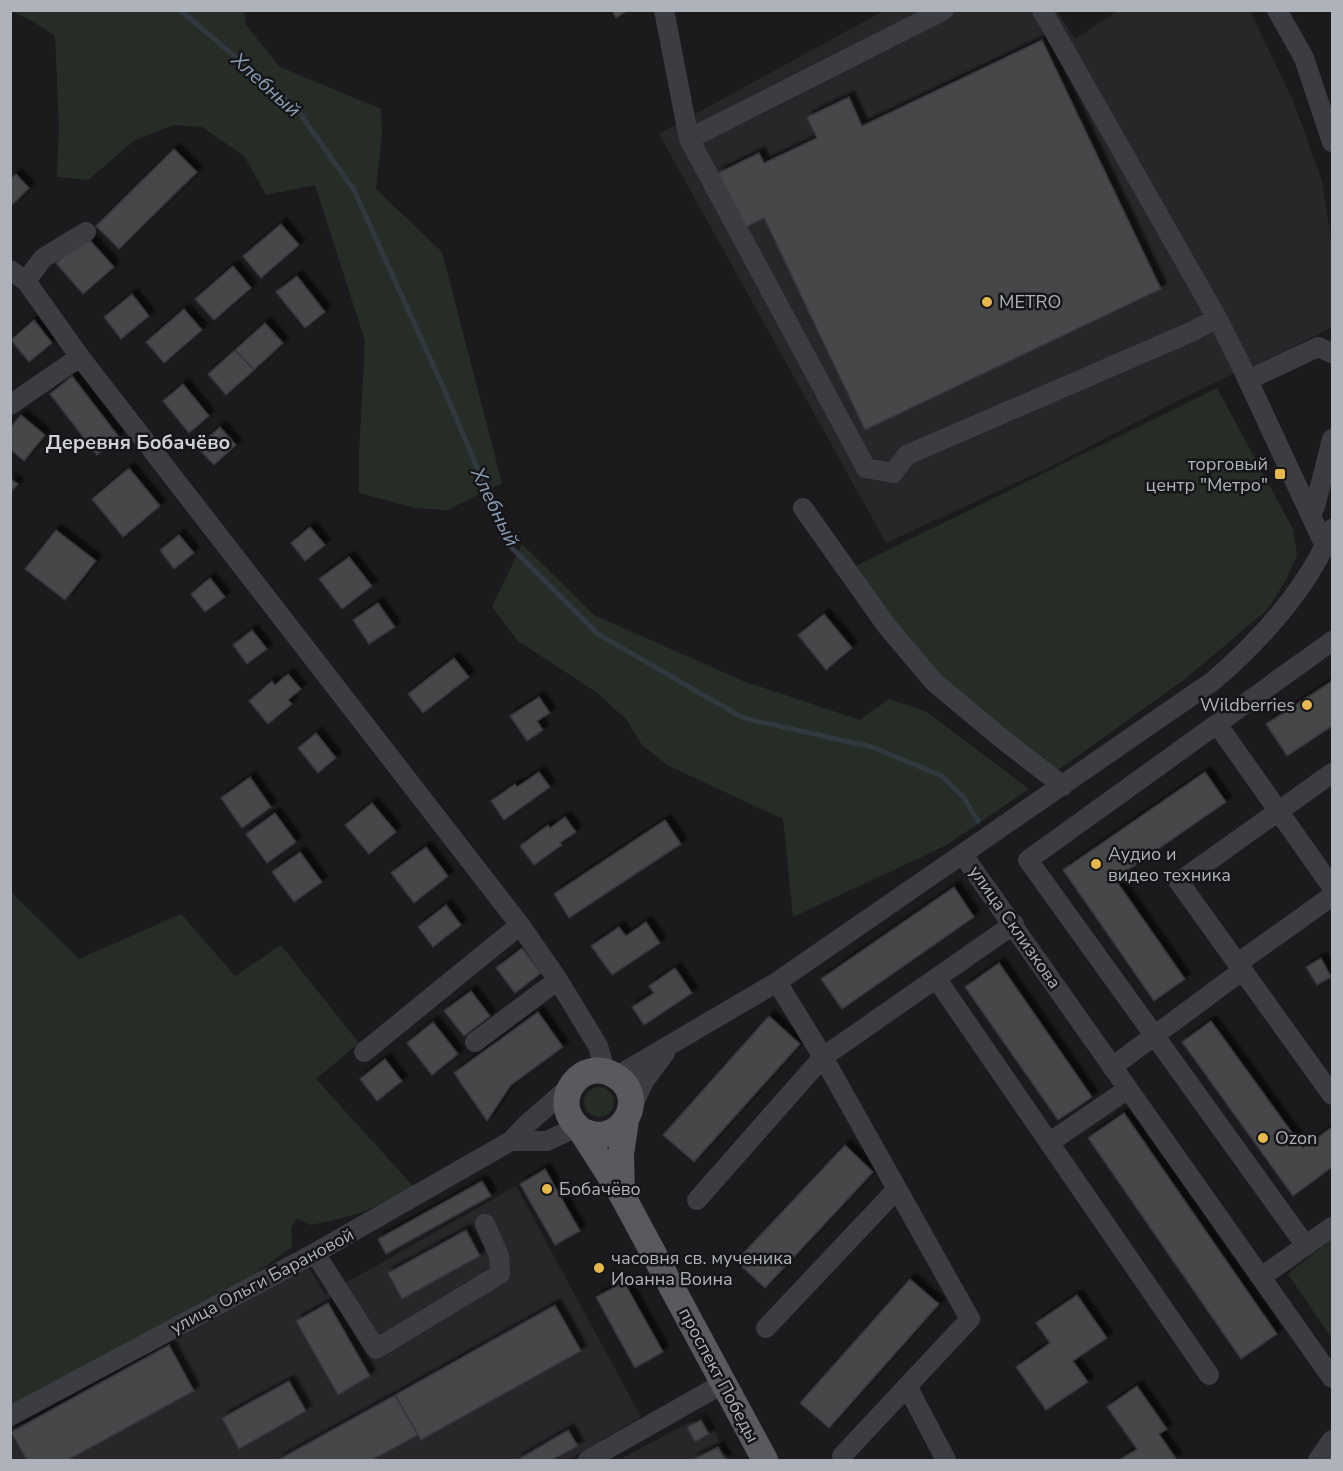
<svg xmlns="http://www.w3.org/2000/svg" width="1343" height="1471" font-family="'Nunito Sans',sans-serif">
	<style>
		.built { fill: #27272a }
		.green { fill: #252d26 }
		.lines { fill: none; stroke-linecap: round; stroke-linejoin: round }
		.stream { stroke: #313940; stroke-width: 5 }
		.building { fill: #45464a; stroke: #353539; stroke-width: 1.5; filter: url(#shadow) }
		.minor { stroke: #3c3d42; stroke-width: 20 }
		.major { stroke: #585a60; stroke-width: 26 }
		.poi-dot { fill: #e6b74a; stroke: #161618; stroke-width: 2 }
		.labels { text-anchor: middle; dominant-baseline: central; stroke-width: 5; stroke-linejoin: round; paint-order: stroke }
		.poi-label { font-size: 18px; fill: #aeb2bb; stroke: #161618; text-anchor: start }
		.street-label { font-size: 18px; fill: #aeb2bb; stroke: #161618 }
		.water-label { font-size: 20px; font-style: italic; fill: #899eb3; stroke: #161618 }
		.neighbourhood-label { font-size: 20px; font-weight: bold; fill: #cfd1d8; stroke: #161618 }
	</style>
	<defs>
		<filter id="shadow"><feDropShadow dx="5.5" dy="-5.5" stdDeviation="1.5" flood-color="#0009"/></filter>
	</defs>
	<rect width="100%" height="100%" fill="#1b1b1d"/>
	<!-- built -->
	<path class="built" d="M883,11H1057L1075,39L1117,11H1250L1294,103L1322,181L1332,246V327L1260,364L1233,374L1175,402L1050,467L886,543L659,134Z
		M516,1186L641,1417L568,1460H11L10,1431L308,1266L325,1295Z
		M705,1414L729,1460H619Z"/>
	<!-- green -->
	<path class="green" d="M11,11H244L246,25L280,67L381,109L382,134L376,189L442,252L502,483L447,510L415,508L359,493V454L365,341L315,185L266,195L244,156L202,127L174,125L135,140L88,180L57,177L59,127L55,36L34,22Z
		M1217,388L1293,529L1297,555L1286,580L1267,610L1185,679L1057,771L935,672L852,568Z
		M522,544L594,615L743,681L860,720L889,699L927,712L1029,789L945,846L793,917L783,819L669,766L642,745L626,719L596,692L518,641L492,607Z
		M10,891L79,959L181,914L235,976L281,945L359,1043L316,1079L414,1187L363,1212L331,1221L310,1225L297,1218L291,1228L292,1247L239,1285L10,1406Z
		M584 1102a15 15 0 1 1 30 0a15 15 0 1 1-30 0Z
		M1332,1239V1339L1288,1274Z"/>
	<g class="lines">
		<!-- stream -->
		<path class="stream" d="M180,10L296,108L354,190L443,387L510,546L598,634L743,718L872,747L942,776L964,798L978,821"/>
	</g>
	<!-- building -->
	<path class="building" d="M612,10H628L616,18Z
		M1042,40L1161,289L865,430L764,218L744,228L718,173L759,153L764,163L817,138L807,117L849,97L862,126Z
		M174,149L197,172L119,249L96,226Z
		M16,174L29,188L13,204L10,201V179Z
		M281,224L299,245L261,278L243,256Z
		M87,237L114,267L83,294L56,263Z
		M233,266L251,288L214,320L195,299Z
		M297,276L325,312L305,328L276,292Z
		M132,294L149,316L121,339L104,317Z
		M184,309L202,330L164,363L146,342Z
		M34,320L52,343L29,362L11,340Z
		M265,323L283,343L254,370L235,350Z
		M235,350L254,370L226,395L208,374Z
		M72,376L119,437L97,455L50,394Z
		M183,384L209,416L189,433L163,401Z
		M21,415L45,435L24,461L10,449V428Z
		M220,427L236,445L214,465L197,447Z
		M129,468L160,506L123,537L92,499Z
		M10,478L18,484L10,493Z
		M310,527L325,545L305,561L291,543Z
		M56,530L96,561L65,600L25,569Z
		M179,535L194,553L174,569L160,550Z
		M349,557L372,586L342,609L319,579Z
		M210,578L225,597L205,612L191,594Z
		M378,603L395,627L369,644L353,620Z
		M824,614L852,648L826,670L798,635Z
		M252,630L267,649L247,664L233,645Z
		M454,658L469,677L423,713L408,694Z
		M288,674L301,689L288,700L292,704L268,724L249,701L272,681L275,685Z
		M1332,681V726L1287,756L1266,724Z
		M539,697L550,713L537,721L543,730L527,741L510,716Z
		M316,733L336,758L318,773L298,748Z
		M539,772L550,787L504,820L491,801L515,784L517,787Z
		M1205,772L1226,802L1115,879L1185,979L1154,1001L1063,870Z
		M250,777L271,807L242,828L221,798Z
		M372,803L396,832L369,854L345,825Z
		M275,813L296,842L267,863L246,834Z
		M565,817L576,832L560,843L562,845L534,865L520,846L548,825L550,828Z
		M665,820L681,844L569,918L554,894Z
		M426,847L448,876L414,903L391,873Z
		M300,852L322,882L294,902L272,872Z
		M954,887L974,917L842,1009L821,979Z
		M446,905L461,925L433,947L418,927Z
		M646,922L660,943L612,975L591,946L619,927L626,936Z
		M522,948L541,973L515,993L496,968Z
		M1321,958L1331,977L1317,985L1306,967Z
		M999,963L1092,1097L1058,1120L965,987Z
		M675,968L692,993L644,1025L632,1007L654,993L649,986Z
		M471,991L490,1016L464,1036L444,1011Z
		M538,1012L563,1047L511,1085L487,1121L454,1073Z
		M769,1016L800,1044L694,1162L663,1135Z
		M1211,1021L1303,1148L1331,1128L1332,1129V1167L1293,1196L1182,1042Z
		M433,1022L458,1054L432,1075L407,1043Z
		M385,1059L402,1081L377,1101L360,1079Z
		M1124,1113L1277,1334L1241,1359L1088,1138Z
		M845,1145L873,1172L765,1288L736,1261Z
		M545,1169L580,1231L555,1245L520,1184Z
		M482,1181L491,1196L386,1254L378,1239Z
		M466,1230L480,1256L402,1299L388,1273Z
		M910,1279L939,1304L829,1428L800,1403Z
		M624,1282L663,1352L635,1368L596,1297Z
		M1077,1295L1107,1338L1073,1361L1088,1382L1046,1410L1016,1367L1050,1343L1036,1323Z
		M328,1303L370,1376L338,1395L296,1321Z
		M555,1305L581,1351L421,1440L395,1395Z
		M169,1345L194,1391L68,1460H27L11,1432Z
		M289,1381L306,1411L239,1449L222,1418Z
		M1137,1386L1167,1429L1159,1434L1177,1460H1119L1137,1449L1107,1407Z
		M395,1395L418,1435L372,1460H278Z
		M701,1420L709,1434L695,1442L687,1427Z
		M568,1430L578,1446L552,1460H517Z
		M718,1447L726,1460H692Z"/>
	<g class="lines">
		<!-- minor -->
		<path class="minor" d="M664,10L689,139
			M944,10L689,139L866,468L893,473L907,455L1191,332L1217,318
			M1042,10L1217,318L1239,361L1325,546
			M1277,10L1304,58L1332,142
			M10,270L26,281L80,357L520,925L558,980L598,1046L605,1071
			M26,281L43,258L86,232
			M1248,380L1318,347L1332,353
			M10,405L80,357
			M803,508L886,625L934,682L1001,738L1063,786
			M1311,516L1316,503L1332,439
			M1217,724L1332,887
			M1332,773L1179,882L1332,1095
			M963,855L1332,1378
			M1238,963L1332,896
			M936,978L1209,1375
			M777,982L823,1057L970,1319L842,1456
			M475,1042L558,980
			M364,1052L520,925
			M1112,1067L1243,970
			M617,1076L777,982L1213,681C1260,641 1309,587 1332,529
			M630,1112L644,1081L665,1053
			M511,1141H547L577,1127
			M1050,1142L1128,1089
			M697,1200L823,1057L1014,924
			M1306,1246L1028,860L1332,641
			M315,1253L376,1349L500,1274L499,1256L485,1224
			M1261,1277L1332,1227
			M766,1328L897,1189
			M907,1386L946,1460
			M10,1416L315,1253L511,1141L527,1124L572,1085
			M588,1460L724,1383
			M1318,1460L1332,1440"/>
		<!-- major -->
		<path class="major" d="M580,1129C617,1152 651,1100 617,1077C583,1053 546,1101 580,1129L622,1195L765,1460
			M622,1194L621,1154L626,1120"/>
	</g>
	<!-- markers -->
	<g class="poi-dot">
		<circle cx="987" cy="302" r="6"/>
		<rect x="1274" y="468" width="12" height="12" rx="3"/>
		<circle cx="1307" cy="705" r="6"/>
		<circle cx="1096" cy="864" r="6"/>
		<circle cx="1263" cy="1138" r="6"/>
		<circle cx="547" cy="1189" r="6"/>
		<circle cx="599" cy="1268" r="6"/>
	</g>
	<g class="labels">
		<!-- poi labels -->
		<g class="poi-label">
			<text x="999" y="302">METRO</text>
			<text x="1268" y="464" text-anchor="end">торговый<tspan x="1268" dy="21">центр "Метро"</tspan></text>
			<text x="1295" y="705" text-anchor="end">Wildberries</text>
			<text x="1108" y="854">Аудио и<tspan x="1108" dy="21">видео техника</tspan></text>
			<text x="1275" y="1138">Ozon</text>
			<text x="559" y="1189">Бобачёво</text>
			<text x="611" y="1258">часовня св. мученика<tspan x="611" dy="21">Иоанна Воина</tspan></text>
		</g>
		<!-- street labels -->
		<g class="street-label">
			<text transform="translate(1015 927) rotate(55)">улица Склизкова</text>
			<text transform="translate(262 1281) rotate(-28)">улица Ольги Барановой</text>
			<text transform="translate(719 1375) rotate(62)">проспект Победы</text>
		</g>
		<!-- water labels -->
		<g class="water-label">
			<text transform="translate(266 85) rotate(42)">Хлебный</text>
			<text transform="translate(495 507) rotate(64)">Хлебный</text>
		</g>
		<!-- neighbourhood labels -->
		<g class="neighbourhood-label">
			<text x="138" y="442">Деревня Бобачёво</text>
		</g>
	</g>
	<!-- border -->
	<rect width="1343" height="1471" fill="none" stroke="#aeb2bb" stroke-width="24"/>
</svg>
